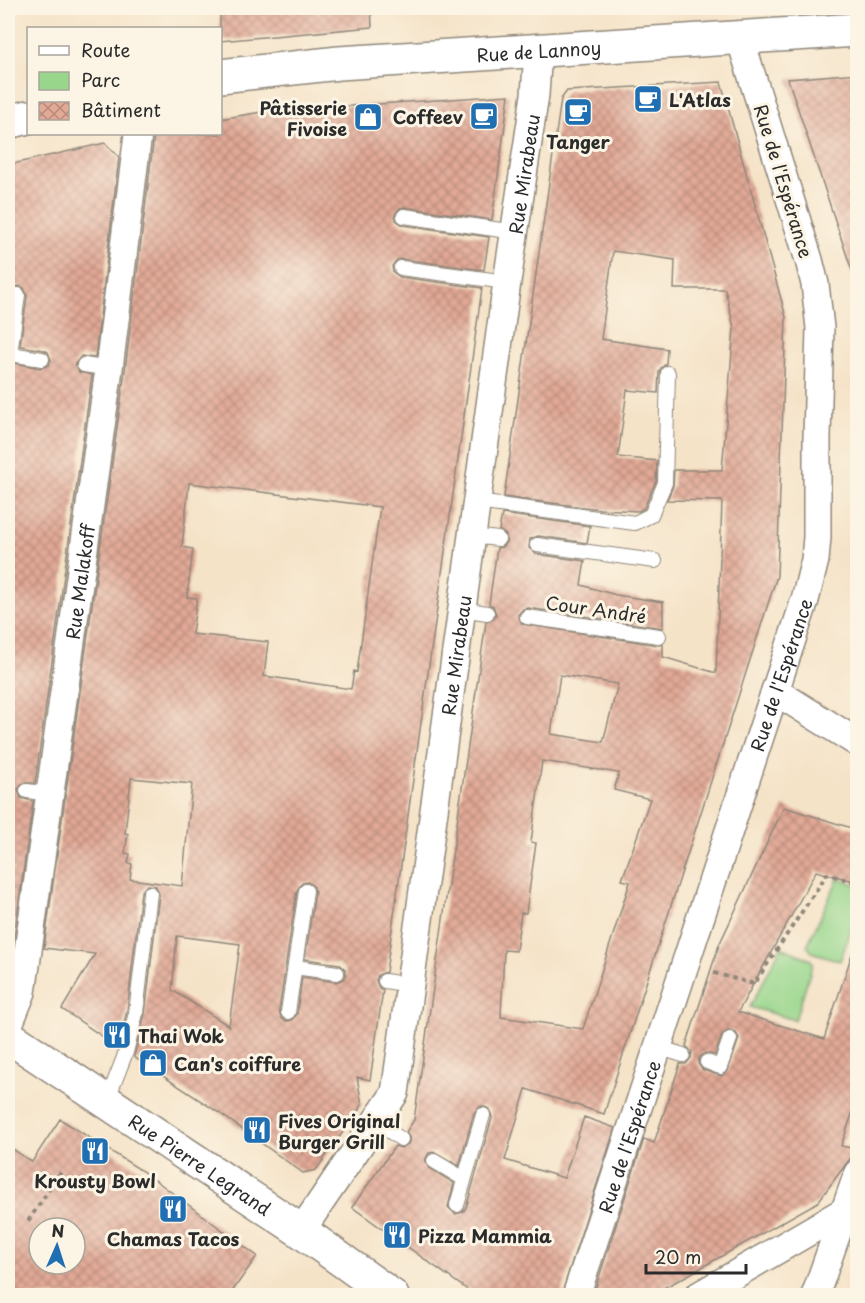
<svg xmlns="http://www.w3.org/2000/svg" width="865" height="1303" font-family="'Playpen Sans',sans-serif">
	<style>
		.green { fill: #98d68c; stroke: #62805c; stroke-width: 1.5 }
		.building { fill: url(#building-cross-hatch); fill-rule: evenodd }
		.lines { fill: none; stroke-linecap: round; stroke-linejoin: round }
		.lane-casing { stroke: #90877a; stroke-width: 16 }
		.street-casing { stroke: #90877a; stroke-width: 30 }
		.secondary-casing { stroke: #90877a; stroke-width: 36 }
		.path { stroke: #90877a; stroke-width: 4; stroke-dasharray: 4.5 4.5; stroke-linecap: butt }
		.lane { stroke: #fff; stroke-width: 14 }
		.street { stroke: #fff; stroke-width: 27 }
		.secondary { stroke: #fff; stroke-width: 33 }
		.labels { text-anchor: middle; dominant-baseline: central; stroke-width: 6; stroke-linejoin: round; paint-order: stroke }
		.street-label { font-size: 18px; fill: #2b2b2b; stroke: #fcf5e5 }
		.poi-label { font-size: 18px; font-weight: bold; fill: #2b2b2b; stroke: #fcf5e5; text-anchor: start }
	</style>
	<defs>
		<pattern id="building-cross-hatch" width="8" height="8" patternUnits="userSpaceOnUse" patternTransform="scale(1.5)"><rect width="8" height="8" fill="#e2a996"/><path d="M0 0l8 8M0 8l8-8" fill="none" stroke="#b78a7b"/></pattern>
	</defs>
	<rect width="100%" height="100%" fill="#fcf5e5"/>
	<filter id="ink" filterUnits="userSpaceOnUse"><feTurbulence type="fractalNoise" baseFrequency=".0167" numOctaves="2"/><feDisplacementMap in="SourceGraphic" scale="12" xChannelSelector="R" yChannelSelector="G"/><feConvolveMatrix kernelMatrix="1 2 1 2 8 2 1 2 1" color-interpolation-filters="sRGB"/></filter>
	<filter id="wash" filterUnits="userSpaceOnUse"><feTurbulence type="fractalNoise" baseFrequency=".008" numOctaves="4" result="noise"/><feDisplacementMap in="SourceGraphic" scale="24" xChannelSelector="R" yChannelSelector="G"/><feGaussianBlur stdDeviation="1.35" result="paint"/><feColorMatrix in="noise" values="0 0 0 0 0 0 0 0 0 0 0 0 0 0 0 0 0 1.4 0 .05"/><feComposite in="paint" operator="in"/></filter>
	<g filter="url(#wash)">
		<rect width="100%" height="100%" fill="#f5e3c8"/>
		<!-- green -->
		<path class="green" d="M838,879L858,885L857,914L840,961L812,952L807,946Z
			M781,947L810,959L813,963L795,1020L750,1007Z"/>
		<g id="blocks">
			<!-- building -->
			<path class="building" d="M220,8H371L372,27L220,41Z
				M858,73V270L852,271L788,79Z
				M721,82L786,317L777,576L604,1114L526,1089L505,1160L564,1178L584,1117L615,1128L561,1296H476L352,1207L395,1146L401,1148L408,1144L410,1139L406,1132L414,1120L486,622L494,619L496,614L493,606L489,604L497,548L502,547L507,541L506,535L499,530L502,514L590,526L587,543L538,536L530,539L529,548L536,554L585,561L581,585L616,595L663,602V628L528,608L523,609L518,615L522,624L658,645L663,644V657L716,673L722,501L667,500L673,486L674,470H722L734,328L725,289H674L675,260L613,251L601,339L667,349L666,364L661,368L659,372L658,393L627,390L618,457L657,461L656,481L644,508L639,511L600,509L504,497L561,99L567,91ZM560,675L618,684L603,742L551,734ZM542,761L619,773L614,790L650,799L622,880L630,882L583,1029L501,1017L504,950L516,951L521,913H526L536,843L531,842ZM481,1106L490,1109L492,1118L466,1208L463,1212L455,1214L448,1207L454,1183L429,1168L425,1160L429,1153L435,1152L459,1166L474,1113Z
				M509,95L492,220L405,207L400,208L395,214L396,220L403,225L489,237L484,270L402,259L397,260L392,266L393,272L400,277L482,288L386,972L378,975L376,980L379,988L383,990L370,1080L357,1077L362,1105L316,1170L303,1173L218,1112L134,1057L145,1014L159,894L156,886L147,885L141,892L127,1011L118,1047L62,1009L95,954L44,948L125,371L154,136V134H220V119L262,112ZM189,483L380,507L357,672L354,671L351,689L264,676L268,642L192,634L197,598L187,597L193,549L182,547ZM131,778L192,784L182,886L130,879L132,864L128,863L130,854L125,853L128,834L125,833ZM308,882L314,887L315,892L305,959L339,964L345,969L346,975L344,979L336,982L302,977L297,1014L292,1020L287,1021L282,1019L279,1011L297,890L302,883ZM177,936L240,944L229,1026L172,990Z
				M105,143L119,157L95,358L81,356L75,364L79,372L92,375L35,783H24L18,789L21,798L33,801L13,944L8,943V362L41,368L49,365L51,360L48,352L44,350L20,346L27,296L24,288L19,286L11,289L8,305V165Z
				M784,807L858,830V882L816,871L738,1012L824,1039L852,954L858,955V1097L841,1146L857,1149L818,1202L688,1275L649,1296H593L644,1139L654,1143L680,1064H686L691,1058L692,1052L686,1046L719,945ZM729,1030L736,1033L739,1038L728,1071L721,1076L703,1070L698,1064L699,1058L705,1053L715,1055L722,1035Z
				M60,1119L147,1174L257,1256L229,1296H8V1146L32,1162ZM39,1228H75V1264H39Z"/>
		</g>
	</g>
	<g filter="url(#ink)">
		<use href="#blocks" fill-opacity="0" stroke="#90877a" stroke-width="1.5"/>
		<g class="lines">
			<!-- lane casing -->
			<g class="lane-casing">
				<path id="lane" d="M404,216L515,232
					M401,268L507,282
					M18,295L10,354L42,359
					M84,365L109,369
					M477,502L635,523L651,515L665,483L668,373
					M472,536L498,539
					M537,545L655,561
					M462,609L487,613
					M527,617L659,636
					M27,791L51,794
					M295,967L337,973
					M385,981L410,985
					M288,1012L306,891
					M657,1047L683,1055
					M707,1062L720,1067L730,1039
					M107,1101L126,1052L136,1013L150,893
					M376,1122L401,1139
					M434,1161L464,1179
					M457,1205L483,1115"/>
			</g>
			<!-- street casing -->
			<g class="street-casing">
				<g id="street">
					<path d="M775,691L858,743"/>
					<path id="s1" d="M8,1027L22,992L26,965L109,369L138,134"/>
					<path id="s2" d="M301,1231L395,1093L507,282L535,95L538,50"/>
					<path id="s3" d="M576,1296L775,691L805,600L815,560L817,537V437L820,328L815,284L809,260L740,38"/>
					<path d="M698,1296L858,1203"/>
					<path d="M815,1296L858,1173"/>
				</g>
			</g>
			<!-- secondary casing -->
			<g class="secondary-casing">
				<g id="secondary">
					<path id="s4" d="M220,76L339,63L858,30"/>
					<path d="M8,122L28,117"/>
					<path id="s5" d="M8,1036L301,1231L392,1296"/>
				</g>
			</g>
			<!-- path -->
			<path class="path" d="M714,973L754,984L827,874L858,883
				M28,1221L61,1172"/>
			<!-- lane -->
			<use href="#lane" class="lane"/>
			<!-- street -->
			<use href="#street" class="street"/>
			<!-- secondary -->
			<use href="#secondary" class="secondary"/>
		</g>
	</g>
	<!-- icons -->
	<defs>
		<g id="cafe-square" transform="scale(1.5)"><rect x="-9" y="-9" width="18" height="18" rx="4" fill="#1f6fb2" stroke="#fcf5e5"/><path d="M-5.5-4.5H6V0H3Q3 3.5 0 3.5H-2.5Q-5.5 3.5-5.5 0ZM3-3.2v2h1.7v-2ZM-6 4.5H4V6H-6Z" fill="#fff"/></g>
		<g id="shop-square" transform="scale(1.5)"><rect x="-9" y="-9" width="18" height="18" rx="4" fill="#1f6fb2" stroke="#fcf5e5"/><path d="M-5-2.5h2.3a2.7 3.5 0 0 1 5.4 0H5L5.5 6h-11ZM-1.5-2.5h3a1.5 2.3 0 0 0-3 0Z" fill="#fff"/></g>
		<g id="restaurant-square" transform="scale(1.5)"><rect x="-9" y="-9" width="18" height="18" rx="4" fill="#1f6fb2" stroke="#fcf5e5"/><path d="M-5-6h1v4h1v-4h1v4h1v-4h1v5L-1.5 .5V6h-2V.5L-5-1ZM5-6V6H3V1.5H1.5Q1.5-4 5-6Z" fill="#fff"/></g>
	</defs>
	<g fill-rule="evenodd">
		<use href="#cafe-square" x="648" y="99"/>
		<use href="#cafe-square" x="578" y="112"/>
		<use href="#cafe-square" x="484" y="116"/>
		<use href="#shop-square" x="368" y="117"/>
		<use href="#restaurant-square" x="117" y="1035"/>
		<use href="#shop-square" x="153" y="1063"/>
		<use href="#restaurant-square" x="257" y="1130"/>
		<use href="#restaurant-square" x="95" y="1151"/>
		<use href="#restaurant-square" x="173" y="1209"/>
		<use href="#restaurant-square" x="397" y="1235"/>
	</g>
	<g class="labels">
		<!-- street labels -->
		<g class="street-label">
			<text stroke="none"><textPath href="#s4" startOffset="320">Rue de Lannoy</textPath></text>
			<text stroke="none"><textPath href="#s2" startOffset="1095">Rue Mirabeau</textPath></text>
			<text transform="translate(784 181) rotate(73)">Rue de l'Espérance</text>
			<text stroke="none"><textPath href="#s1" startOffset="452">Rue Malakoff</textPath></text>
			<text transform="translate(596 609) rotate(8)">Cour André</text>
			<text stroke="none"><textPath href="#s2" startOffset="609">Rue Mirabeau</textPath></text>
			<text stroke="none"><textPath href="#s3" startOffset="654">Rue de l'Espérance</textPath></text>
			<text stroke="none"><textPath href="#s3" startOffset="168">Rue de l'Espérance</textPath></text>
			<text stroke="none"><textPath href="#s5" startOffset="231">Rue Pierre Legrand</textPath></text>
		</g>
		<!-- poi labels -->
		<g class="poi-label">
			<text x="669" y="99">L'Atlas</text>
			<text x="347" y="107" text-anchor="end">Pâtisserie<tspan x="347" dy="21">Fivoise</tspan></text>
			<text x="463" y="116" text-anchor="end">Coffeev</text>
			<text x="578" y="141" text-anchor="middle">Tanger</text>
			<text x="138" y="1035">Thai Wok</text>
			<text x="174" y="1063">Can's coiffure</text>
			<text x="278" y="1120">Fives Original<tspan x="278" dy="21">Burger Grill</tspan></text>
			<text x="95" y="1180" text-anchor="middle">Krousty Bowl</text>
			<text x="418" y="1235">Pizza Mammia</text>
			<text x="173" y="1238" text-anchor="middle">Chamas Tacos</text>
		</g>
	</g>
	<!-- margin -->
	<rect width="865" height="1303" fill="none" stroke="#fcf5e5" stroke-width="30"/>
	<!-- legend -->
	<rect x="27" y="27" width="195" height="108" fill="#fcf5e5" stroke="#a8a49b" stroke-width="1.5"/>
	<rect x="39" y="46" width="30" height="9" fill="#ffffff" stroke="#a8a49b" stroke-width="1.5"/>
	<text x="81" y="57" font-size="18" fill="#2b2b2b">Route</text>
	<rect x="39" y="72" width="30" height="18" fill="#98d68c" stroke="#a8a49b" stroke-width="1.5"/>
	<text x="81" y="87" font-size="18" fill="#2b2b2b">Parc</text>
	<rect x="39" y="102" width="30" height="18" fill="url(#building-cross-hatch)" stroke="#a8a49b" stroke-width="1.5"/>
	<text x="81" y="117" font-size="18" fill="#2b2b2b">Bâtiment</text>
	<!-- north arrow -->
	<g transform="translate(57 1246) rotate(3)"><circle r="28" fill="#fcf5e5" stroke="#a8a49b" stroke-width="1.5"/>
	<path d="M0-4.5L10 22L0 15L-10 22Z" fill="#1f6fb2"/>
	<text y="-9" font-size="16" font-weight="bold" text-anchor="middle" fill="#2b2b2b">N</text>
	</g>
	<!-- scale -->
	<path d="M646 1264v9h100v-9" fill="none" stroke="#2b2b2b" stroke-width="3"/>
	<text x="655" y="1264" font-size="18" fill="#2b2b2b" stroke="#fcf5e5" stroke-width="4.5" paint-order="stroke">20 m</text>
</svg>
